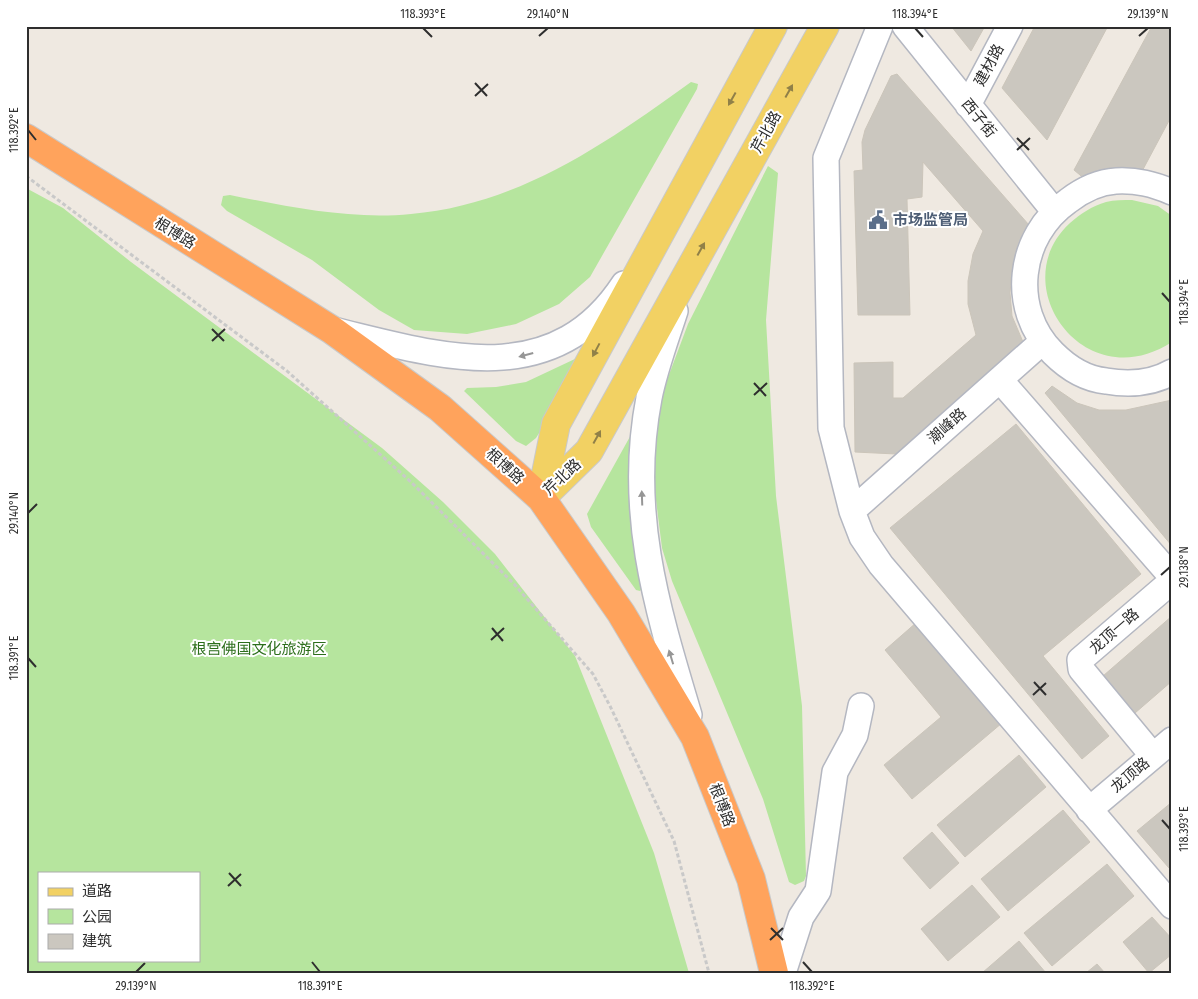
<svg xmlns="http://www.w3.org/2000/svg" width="1198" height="999" font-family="'Fira Sans Condensed','Noto Sans SC',sans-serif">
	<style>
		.green { fill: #b6e59e; fill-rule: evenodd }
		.building { fill: #cbc7bf; stroke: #cbc5ba }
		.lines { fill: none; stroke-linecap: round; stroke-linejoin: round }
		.minor-casing { stroke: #b4b7c1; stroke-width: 28 }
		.major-casing { stroke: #c9c9c9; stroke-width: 30 }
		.highway-casing { stroke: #c9c9c9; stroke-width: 30 }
		.path { stroke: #c9c9c9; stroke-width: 3; stroke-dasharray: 4 2.5; stroke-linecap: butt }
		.minor { stroke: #fff; stroke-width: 25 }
		.major { stroke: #f2d163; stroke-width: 28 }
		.highway { stroke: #ffa35c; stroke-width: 28 }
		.oneway { fill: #908048 }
		.oneway2 { fill: #969696 }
		.ticks { fill: none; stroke: #2e2e2e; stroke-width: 2 }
		.labels { text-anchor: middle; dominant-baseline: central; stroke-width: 4; stroke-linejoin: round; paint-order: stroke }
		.street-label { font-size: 15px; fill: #2e2e2e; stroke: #fff }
		.service-label { font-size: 15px; font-weight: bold; fill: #4e5e75; stroke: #fff; text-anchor: start }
		.park-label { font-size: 15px; fill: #2c6e1b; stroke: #fff }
		.neatline { fill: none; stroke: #2e2e2e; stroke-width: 2 }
		.ticks-label { font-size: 12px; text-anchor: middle; fill: #2e2e2e }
	</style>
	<rect width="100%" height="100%" fill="#efe9e1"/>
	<!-- green -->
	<path class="green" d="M691,82L698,84L697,89L590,277L559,304L516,324L467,334L414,330L379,310L312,260L227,211L221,205L223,196L230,195C289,207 351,220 411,214C518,205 607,143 691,82Z
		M768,166L778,173L766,320L776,496L802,706L806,876L804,881L795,885L789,882L763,799L672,581L662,548L655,492L653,434L667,380L688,324Z
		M26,188L63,208L131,262L382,448L443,502L495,554L575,656L654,853L689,973H26ZM39,873H199V960H39Z
		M1132,200L1158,206L1172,216V342C1084,399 1003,284 1070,223C1080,214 1092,206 1106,202C1114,200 1124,200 1132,200Z
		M577,358L578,371L536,438L526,446L516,441L464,391L467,388L496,387L526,382Z
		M632,433C632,484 627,538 643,587L640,591L636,590L591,527L587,514Z"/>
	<!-- building -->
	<path class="building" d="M951,26H985L971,51Z
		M1035,26H1108L1047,140L1002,88Z
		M1152,26H1172V115L1140,175L1086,180L1074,170Z
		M897,74L1029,225L1012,272L1010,293L1012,316L1023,342L896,454L855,452L854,363L893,362V398H903L976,335L968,304V281L973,254L983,231L923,162L922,197L907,199L910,315H858L854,171L863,170L862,142L865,130L891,76Z
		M1052,386L1077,403L1099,410H1126L1172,400V546L1045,393Z
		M1016,424L1141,574L1043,656L1109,736L1082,759L890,528Z
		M1172,616V681L1135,713L1103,676Z
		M917,622L1002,723L912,799L884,765L941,717L885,650Z
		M1019,755L1046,787L965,857L937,825Z
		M1172,802V865L1169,868L1137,831Z
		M1063,810L1090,842L1008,911L981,879Z
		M932,832L959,863L930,889L903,858Z
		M1107,864L1134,896L1052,966L1024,933Z
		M972,885L1000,917L948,961L921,929Z
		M1152,917L1172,939V954L1149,973L1123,942Z
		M1019,941L1046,973H982Z
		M1097,964L1105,973H1086Z"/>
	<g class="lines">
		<!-- minor casing -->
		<g class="minor-casing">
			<path id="minor" d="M880,26L826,158L831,428L852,511L862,537L881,565L1172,906
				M905,26L1054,211
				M968,105L1010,26
				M1172,192C1153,184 1137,180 1116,181C1099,182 1081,191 1068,201C1018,236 1009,309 1053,353C1067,367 1085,379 1106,381C1129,385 1151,384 1172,372
				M675,311C666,339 655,368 649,398C627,512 657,608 689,715
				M333,330C438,355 552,394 624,284
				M1000,380L1172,577
				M852,511L1042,342
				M1153,756L1081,669L1080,660L1172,581
				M1089,810L1172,740
				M783,973L801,917L818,891L835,772L855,735L861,706"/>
		</g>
		<!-- major casing -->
		<g class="major-casing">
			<path id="major" d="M541,498L589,451L825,26
				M541,498L556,424L773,26"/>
		</g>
		<!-- highway casing -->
		<g class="highway-casing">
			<path id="highway" d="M26,138L332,330L440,408L541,498L621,613L695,737L751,879L774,973"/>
		</g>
		<!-- path -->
		<path class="path" d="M26,176L287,371L411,482L514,584L593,674L610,706L674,841L709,973"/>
		<!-- minor -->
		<use href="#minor" class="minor"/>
		<!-- major -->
		<use href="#major" class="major"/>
		<!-- highway -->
		<use href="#highway" class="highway"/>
	</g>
	<!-- one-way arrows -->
	<defs><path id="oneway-solid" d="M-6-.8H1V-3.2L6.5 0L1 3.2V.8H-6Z" transform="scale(1.25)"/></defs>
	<g class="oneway">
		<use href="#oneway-solid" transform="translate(789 91) rotate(-61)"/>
		<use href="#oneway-solid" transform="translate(732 99) rotate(119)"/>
		<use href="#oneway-solid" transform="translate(701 249) rotate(-61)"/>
		<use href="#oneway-solid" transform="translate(596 350) rotate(118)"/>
		<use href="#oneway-solid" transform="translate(597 437) rotate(-61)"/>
	</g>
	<g class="oneway2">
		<use href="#oneway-solid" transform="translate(526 355) rotate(165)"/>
		<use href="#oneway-solid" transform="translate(642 498) rotate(-92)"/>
		<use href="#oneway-solid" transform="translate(671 657) rotate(-107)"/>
	</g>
	<!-- ticks -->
	<path class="ticks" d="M423,28L432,37M915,28L923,37M539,36L548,28M1139,36L1148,28M475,83L487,96M475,96L488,84M28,130L36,140M1017,138L1029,150M1017,150L1030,138M1162,293L1170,302M212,329L224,341M212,341L225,329M754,383L766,396M754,395L767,383M28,513L37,504M1161,575L1170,567M492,628L503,641M491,640L504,628M28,658L36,667M1034,682L1046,695M1033,695L1046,683M1162,820L1170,829M229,873L241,886M228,886L241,874M771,928L783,940M770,940L783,928M312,962L320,972M803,962L812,972M136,972L145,963"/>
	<!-- icons -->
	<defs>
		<g id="civic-bare" transform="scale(1.5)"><path d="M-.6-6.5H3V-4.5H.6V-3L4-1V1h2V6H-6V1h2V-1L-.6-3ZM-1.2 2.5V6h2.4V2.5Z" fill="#5c6f8a" stroke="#fff" stroke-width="2.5" paint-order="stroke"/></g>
	</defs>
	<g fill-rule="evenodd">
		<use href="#civic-bare" x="878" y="220"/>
	</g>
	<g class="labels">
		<!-- street labels -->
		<g class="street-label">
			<text transform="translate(989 65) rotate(-62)">建材路</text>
			<text transform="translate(979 118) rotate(51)">西子街</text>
			<text transform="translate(766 132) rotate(-61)">芹北路</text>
			<text transform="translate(175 233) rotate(32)">根博路</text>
			<text transform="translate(947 426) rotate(-42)">潮峰路</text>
			<text transform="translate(505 466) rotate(42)">根博路</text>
			<text transform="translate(562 477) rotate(-43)">芹北路</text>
			<text transform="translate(1114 631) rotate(-41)">龙顶一路</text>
			<text transform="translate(1130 775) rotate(-40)">龙顶路</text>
			<text transform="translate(722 805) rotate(69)">根博路</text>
		</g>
		<!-- service labels -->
		<g class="service-label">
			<text x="893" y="220">市场监管局</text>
		</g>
		<!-- park labels -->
		<g class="park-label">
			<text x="259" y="649">根宫佛国文化旅游区</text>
		</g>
	</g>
	<!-- border -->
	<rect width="1198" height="999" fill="none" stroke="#ffffff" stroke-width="55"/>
	<!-- legend -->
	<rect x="38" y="872" width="162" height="90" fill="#ffffff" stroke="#ababab"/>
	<rect x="48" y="888" width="25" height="8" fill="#f2d163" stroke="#ababab"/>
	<text x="82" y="896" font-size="15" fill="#2e2e2e">道路</text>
	<rect x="48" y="909" width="25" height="15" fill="#b6e59e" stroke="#ababab"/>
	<text x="82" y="922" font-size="15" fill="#2e2e2e">公园</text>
	<rect x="48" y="934" width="25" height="15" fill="#cbc7bf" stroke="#ababab"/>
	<text x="82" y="946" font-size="15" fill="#2e2e2e">建筑</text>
	<rect x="28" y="28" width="1142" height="944" class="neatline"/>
	<g class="ticks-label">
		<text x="423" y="18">118.393°E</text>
		<text x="548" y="18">29.140°N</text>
		<text x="915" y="18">118.394°E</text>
		<text x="1148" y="18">29.139°N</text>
		<text transform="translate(14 130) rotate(-90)" y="4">118.392°E</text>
		<text transform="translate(1184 302) rotate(-90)" y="4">118.394°E</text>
		<text transform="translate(14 513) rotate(-90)" y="4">29.140°N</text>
		<text transform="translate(1184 567) rotate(-90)" y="4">29.138°N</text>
		<text transform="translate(14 658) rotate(-90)" y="4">118.391°E</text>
		<text transform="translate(1184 829) rotate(-90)" y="4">118.393°E</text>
		<text x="136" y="990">29.139°N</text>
		<text x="320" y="990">118.391°E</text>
		<text x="812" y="990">118.392°E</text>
	</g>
</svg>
